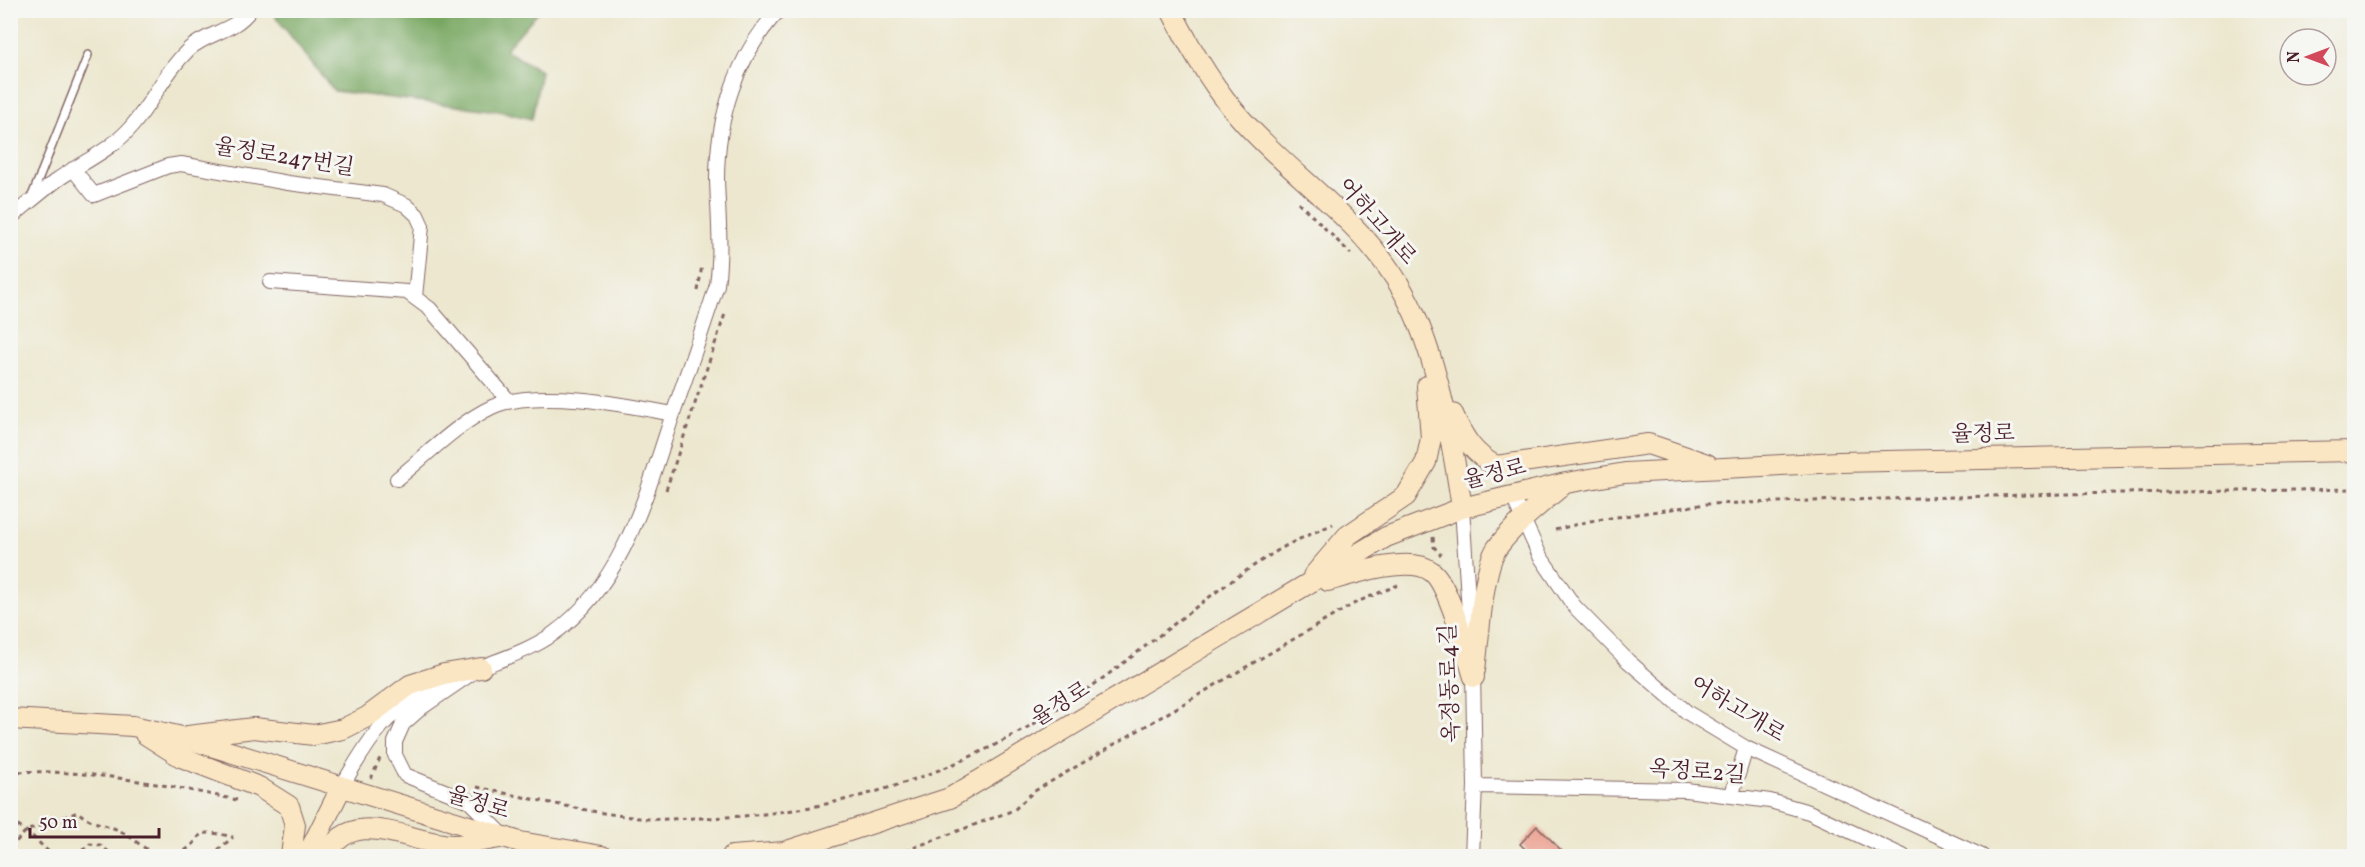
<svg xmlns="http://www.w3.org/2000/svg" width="2365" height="867" font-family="Vollkorn,'Noto Serif KR',serif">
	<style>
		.forest { fill: #78a762; stroke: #616346; stroke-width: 1.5 }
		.building { fill: #eba191 }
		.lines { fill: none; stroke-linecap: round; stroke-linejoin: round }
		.lane-casing { stroke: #836564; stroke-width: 10 }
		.street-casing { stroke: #836564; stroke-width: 16 }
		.secondary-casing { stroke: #836564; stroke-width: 22 }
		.path { stroke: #836564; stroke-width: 3; stroke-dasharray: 4.5 4.5; stroke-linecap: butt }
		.lane { stroke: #fff; stroke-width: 7 }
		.street { stroke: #fff; stroke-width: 14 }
		.secondary { stroke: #fbe6c3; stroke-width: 20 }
		.labels { text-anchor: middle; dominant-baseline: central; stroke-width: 6; stroke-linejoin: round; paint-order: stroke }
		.street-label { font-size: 22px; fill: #4a1f2b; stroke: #f6f6f2 }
	</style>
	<rect width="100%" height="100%" fill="#f6f6f2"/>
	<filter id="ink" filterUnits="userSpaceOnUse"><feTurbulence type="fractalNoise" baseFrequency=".0167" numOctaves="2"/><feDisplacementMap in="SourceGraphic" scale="12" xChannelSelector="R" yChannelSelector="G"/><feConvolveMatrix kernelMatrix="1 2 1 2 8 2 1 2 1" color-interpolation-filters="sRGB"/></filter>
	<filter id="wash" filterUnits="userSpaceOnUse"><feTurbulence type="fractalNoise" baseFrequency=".008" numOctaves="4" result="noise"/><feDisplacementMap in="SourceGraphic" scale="24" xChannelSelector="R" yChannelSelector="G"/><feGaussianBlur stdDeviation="1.35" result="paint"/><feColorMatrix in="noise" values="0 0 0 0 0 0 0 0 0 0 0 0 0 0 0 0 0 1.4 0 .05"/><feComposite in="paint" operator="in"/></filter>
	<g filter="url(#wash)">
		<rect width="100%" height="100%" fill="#ece7ce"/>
		<!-- forest -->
		<path class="forest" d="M271,11H539L505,50L541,71L532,119L499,111L334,91Z"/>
		<g id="blocks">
			<!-- building -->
			<path class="building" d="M1537,826L1567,856H1532L1520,844Z"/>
		</g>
	</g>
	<g filter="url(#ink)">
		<use href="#blocks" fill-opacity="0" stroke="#836564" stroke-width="1.5"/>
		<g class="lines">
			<!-- lane casing -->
			<g class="lane-casing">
				<path id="lane" d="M32,196L88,55"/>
			</g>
			<!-- street casing -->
			<g class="street-casing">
				<path id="street" d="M73,169L94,195L168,166L181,164L288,183L383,195L406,205L417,215L422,226L415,297
					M10,218C26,205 41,192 57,180C81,163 113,149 132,126C153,101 165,72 189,49C208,32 234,32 250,10
					M270,282L407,292L430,309L509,401
					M397,479C427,455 458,423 492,407C536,387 626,405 673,414
					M1512,495L1540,556L1574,606L1628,661L1688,713L1746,748L1982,856
					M1462,508L1471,642
					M474,670C501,659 529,651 553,634C625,582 646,494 673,414C688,371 703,328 717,285C722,249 718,215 717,179C717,118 736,56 779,10
					M475,671L421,708L403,724L395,742V755L405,775L469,801L503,835
					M1475,786L1686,790L1770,801L1809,812L1903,856
					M341,788C367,742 389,705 440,684
					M1732,794L1746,748
					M1472,856L1475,786L1473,670"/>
			</g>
			<!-- secondary casing -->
			<g class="secondary-casing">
				<path id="secondary" d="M1171,10C1191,50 1213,88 1243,121C1295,179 1366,223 1404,293C1437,352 1452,441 1462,508
					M1453,414C1463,437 1473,454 1496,466L1648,444L1707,464
					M1313,576L1347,536L1406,496L1426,462L1431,438L1427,386
					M1328,581C1352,574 1410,555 1431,571C1449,583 1467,655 1474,677
					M1475,670C1479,641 1482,570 1497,548C1515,523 1541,504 1564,484
					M10,719L133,726L182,737L520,842L602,856
					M145,734L181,757L259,787L289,806L295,825L291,856
					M188,736L254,728L314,735L343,729L367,717L410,685L444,674L481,668
					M307,856L341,788
					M326,856C353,803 411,845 453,845C468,845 484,840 499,838
					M732,856L784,852L950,798L1386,537L1462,508L1566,483L1625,473L1839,462L2354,451"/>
			</g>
			<!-- path -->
			<path class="path" d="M793,16L798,10
				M1298,202L1351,254
				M698,291L702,265
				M666,490L725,314
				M1555,530L1590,521L1706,504L2064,494L2354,489
				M1433,537L1434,547L1441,555
				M10,772C88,769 162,784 237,800
				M371,779L380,758
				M477,787C533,799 590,813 648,819C665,820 683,818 700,818C834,816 965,773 1076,697C1146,650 1209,591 1282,548C1298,539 1316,532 1333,524
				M10,821L29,833L53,856
				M10,848L26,831L78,812C92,825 109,824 124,833C141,843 155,863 177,854C209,842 185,825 233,837
				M75,856L90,844L100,845L114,856
				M211,856L233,837
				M898,856L910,849L1014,810L1033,792L1357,602L1398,585"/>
			<!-- lane -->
			<use href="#lane" class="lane"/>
			<!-- street -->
			<use href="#street" class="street"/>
			<!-- secondary -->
			<use href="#secondary" class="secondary"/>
		</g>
	</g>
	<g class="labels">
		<!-- street labels -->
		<g class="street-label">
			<text transform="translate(284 158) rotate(9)">율정로247번길</text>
			<text transform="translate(1376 222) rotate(49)">어하고개로</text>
			<text transform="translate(1983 435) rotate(-1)">율정로</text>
			<text transform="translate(1495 475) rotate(-14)">율정로</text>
			<text transform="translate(1451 683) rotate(-92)">옥정동로4길</text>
			<text transform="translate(1061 705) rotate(-32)">율정로</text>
			<text transform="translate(1737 710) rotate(31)">어하고개로</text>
			<text transform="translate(1697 773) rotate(4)">옥정로2길</text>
			<text transform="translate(478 804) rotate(17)">율정로</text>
		</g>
	</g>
	<!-- margin -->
	<rect width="2365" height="867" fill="none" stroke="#f6f6f2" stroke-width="36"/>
	<!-- north arrow -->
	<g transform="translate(2308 57) rotate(270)"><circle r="28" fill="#f6f6f2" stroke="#b1a0a2" stroke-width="1.5"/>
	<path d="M0-4.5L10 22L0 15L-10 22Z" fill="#d1495b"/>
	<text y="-9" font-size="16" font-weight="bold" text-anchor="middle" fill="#4a1f2b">N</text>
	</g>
	<!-- scale -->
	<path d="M30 828v9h129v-9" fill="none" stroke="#4a1f2b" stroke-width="3"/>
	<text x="39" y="828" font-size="18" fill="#4a1f2b" stroke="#f6f6f2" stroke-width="4.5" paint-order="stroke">50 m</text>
</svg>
